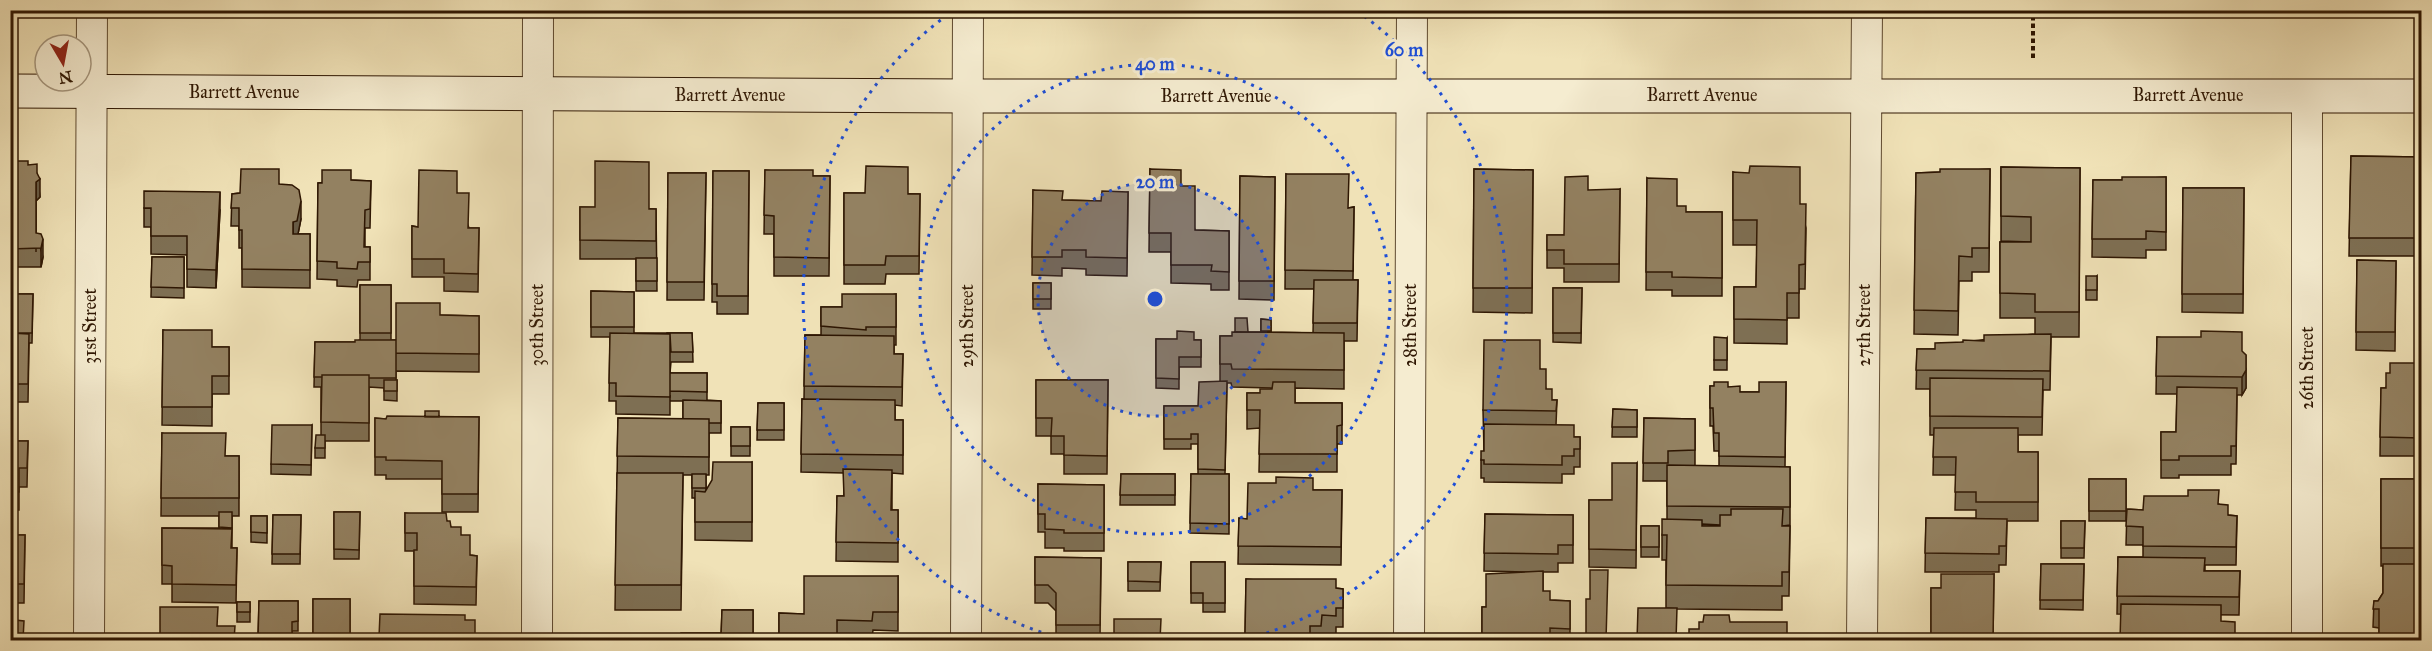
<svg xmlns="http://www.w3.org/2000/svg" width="2432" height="651" font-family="'IM FELL Great Primer',serif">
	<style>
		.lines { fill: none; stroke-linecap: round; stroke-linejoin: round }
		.street-casing { stroke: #5f4a30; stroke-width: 32 }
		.secondary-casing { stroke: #2f1703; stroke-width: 35 }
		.path { stroke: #2f1703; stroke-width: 4; stroke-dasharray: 4.5 3; stroke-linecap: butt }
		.street { stroke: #f5ecd0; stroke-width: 30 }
		.secondary { stroke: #f5ecd0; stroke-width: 33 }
		.wall { fill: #7e6f53; stroke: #2f1703; stroke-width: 1.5; fill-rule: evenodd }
		.shaded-wall { fill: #675a44; stroke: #2f1703; stroke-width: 1.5 }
		.building { fill: #938161; stroke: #2f1703; stroke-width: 1.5 }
		.ring { fill: none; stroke: #1d4ed8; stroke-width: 3; stroke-dasharray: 3 6 }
		.labels { text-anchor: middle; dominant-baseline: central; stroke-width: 6; stroke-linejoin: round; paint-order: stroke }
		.street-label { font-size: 18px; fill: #2f1703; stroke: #f5ecd0 }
		.centre { fill: #1d4ed8; stroke: #f5ecd0; stroke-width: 3 }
		.ring-label { font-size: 18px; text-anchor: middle; font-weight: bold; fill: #1d4ed8; stroke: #f5ecd0; stroke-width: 6; stroke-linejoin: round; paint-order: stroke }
	</style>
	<rect width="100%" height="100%" fill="#f0e2b7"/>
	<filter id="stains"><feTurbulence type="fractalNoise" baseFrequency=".00333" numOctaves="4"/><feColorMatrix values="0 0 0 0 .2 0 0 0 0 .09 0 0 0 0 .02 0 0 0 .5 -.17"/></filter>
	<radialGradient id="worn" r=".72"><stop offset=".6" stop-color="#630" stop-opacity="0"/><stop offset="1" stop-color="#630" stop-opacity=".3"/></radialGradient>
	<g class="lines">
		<!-- street casing -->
		<g class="street-casing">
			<path id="street" d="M89,640L92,10
				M537,640L538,10
				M966,640L968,10
				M1409,640L1412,10
				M1862,640L1867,10
				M2307,640V95"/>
		</g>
		<!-- secondary casing -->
		<g class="secondary-casing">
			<path id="secondary" d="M10,91L968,96H2422"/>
		</g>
		<!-- path -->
		<path class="path" d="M2033,58V10"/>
		<!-- street -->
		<use href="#street" class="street"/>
		<!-- secondary -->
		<use href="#secondary" class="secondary"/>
	</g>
	<!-- wall -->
	<path class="wall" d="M627,10H645V14H627Z
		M2351,156L2421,157V256H2349Z
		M10,161L28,165L37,173L40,197L36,201V233L43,257L41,267H10Z
		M2001,167L2080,168L2079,337H2051L2050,390H2043L2042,435H2018V452H2038V521H2007L2006,565H1999V572H1925L1926,518H1976V510H1955L1956,475H1933L1934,435H1930V389H1916L1917,349H1935L1963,342L2035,334V318H2000V242H2031L2001,241Z
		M1150,169L1181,186L1195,230L1229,231V290H1211V284L1171,283V252H1149Z
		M1474,169L1533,170L1532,313L1473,312Z
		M1990,169L1989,272H1972V281H1959L1958,335L1914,334L1916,173L1940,172Z
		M765,170L813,176H830L829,276H774V234H764Z
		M713,171H749L748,314H717V302H712Z
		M1733,172L1800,204L1806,228L1805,289H1799V318H1787V344L1734,343V287H1756L1757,245H1733Z
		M668,173H706L704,300H667Z
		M1286,174L1348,208L1354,207L1353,280H1358L1357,341H1344V389L1295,388V403H1342V444H1337V472H1259L1260,428L1247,429V393H1260L1272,389V388L1232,387L1231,383H1227L1225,474H1229V534L1190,533L1191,474H1198V444H1191V449H1164V406H1198L1220,382V336H1232L1248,332H1261V319L1271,320V332L1313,333L1314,289H1285Z
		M1240,176L1275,177L1274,300L1239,299Z
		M2166,177V250H2146V258L2092,257L2093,180H2122Z
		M1647,178L1677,206L1686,212H1722V296H1672V290H1646Z
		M351,180L371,181L370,228H365V247H370V280H358L357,287L337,286V280L317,279L318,183Z
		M279,184L301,219L298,234H310V288L242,287V248H239V226H231L232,194L240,193Z
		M2183,188H2244L2243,313L2182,312Z
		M1620,189L1619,282H1564V268H1547V235H1564Z
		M1033,190L1063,200L1101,201L1128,192L1127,276L1086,275V269L1062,268V276L1032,275Z
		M457,193L469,228H479L478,292L444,291V277H412V226L418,227Z
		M844,193L920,194L919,274H886L885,284H844Z
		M580,207L656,209L657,291H636V259H580Z
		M144,208L220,210L216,288L187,287V255L151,254V227H144Z
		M152,257H184V298L151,297Z
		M2357,260L2396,261L2395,351L2356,350Z
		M2097,276V300H2086V290Z
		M1033,283H1051V309H1033Z
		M360,285H391V340H396L440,315L479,316V372L396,371V380H397V401L384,400V388L369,387V441H325V458H315V448L321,435V387H314L315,342H355L360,340Z
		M1553,288H1582L1581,343L1553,342Z
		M591,291L634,292V333H692L693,362H671L670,373H707V400L721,401V433H709V475H706V489L752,462V541L695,540V498H692V475H683L681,610H615L618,418L683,419V401H670V395V415L616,414V401H609L610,337H591Z
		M10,294H33L32,343H29L28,402H10Z
		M896,294V345H894V354H903L902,406L895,405V420H903V474L892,473V510H898V562L836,561L837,496H844V473L801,472L802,399H804L805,335H821V307H842Z
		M163,330L212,347H229V394H212V426L162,425Z
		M2157,337L2242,352L2246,355V388L2242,395H2237L2236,464H2231V475H2179V478H2161V432H2176L2177,394H2156Z
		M1727,338V370H1714V360Z
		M1156,339L1201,340V367H1179V389L1156,388Z
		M2421,363V456H2380L2381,388H2386L2390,373Z
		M1540,369L1546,389L1552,400H1557L1556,425L1574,437H1580V467H1574V474H1562V483L1484,482V478H1481V460L1484,451L1483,410Z
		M1036,380H1108L1107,474H1064V454H1051V436H1036Z
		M1786,382L1785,467H1790V525L1783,526H1790L1789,596H1782V610L1677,609L1666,608V560H1662V535L1667,519V481H1643L1644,418L1695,419V466H1719V451H1714L1713,426H1710V386L1728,387L1740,392H1759ZM1702,524L1720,525V526H1702Z
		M758,403H784V440H757Z
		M1613,409L1637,410V437H1612Z
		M439,417H479L478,512H442V479H386V475H375V418L386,419Z
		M312,425L311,475L271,474V464Z
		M731,427H750V456H731Z
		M162,433L226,456H239V516H232V548H237L236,603L172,602V584H162V528H219V516H161Z
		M10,441H28L27,487H19V510H10Z
		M1637,463L1636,568L1589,567V500H1612Z
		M1121,474H1175V505H1120Z
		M2089,479H2126V521H2089Z
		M2381,479H2421V640H2379V628L2373,627L2374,601H2378L2383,593V566H2381Z
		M1038,484L1104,485V551H1064V548H1045V532H1038Z
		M1313,490H1342L1341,565L1238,564L1239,518L1247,519Z
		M2219,504L2228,515L2237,516L2236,565H2205V571H2240L2239,615L2117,614L2118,557H2143V545H2126L2127,509L2143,510Z
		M334,512H360L359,559H334Z
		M405,513L447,521L451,527L461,535L470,555L477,556L476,605L414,604V551H405Z
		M1485,514L1573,515V563H1558V572H1543V591L1550,600L1570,601V640H1482V607H1486L1528,572L1484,571Z
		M273,515H301L300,564H272Z
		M251,516H267V543L251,542Z
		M2061,521H2085L2084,558H2061Z
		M1641,526H1659V557H1641Z
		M10,535H25L24,603H10Z
		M1035,557L1101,558L1100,640H1056V611L1048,603H1035Z
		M1128,562H1161L1160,591H1128Z
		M1191,562H1225V612H1203V603H1191Z
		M2041,564H2084L2083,610L2040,609Z
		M1994,574L1993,640H1931V588H1941Z
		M898,576V631L873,630L872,639H837V640H779V613L804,614Z
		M1246,579L1343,589V627H1336V634H1322V640H1245Z
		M313,599H350V640H313Z
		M259,601H298V631H292V640H258Z
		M237,602H250V622H237Z
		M722,610H753V640H721Z
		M465,620L475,640H379V637Z"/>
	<!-- shaded-wall -->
	<path class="shaded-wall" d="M40,179V197L36,201V252V182Z
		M220,192V210L216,288V270Z
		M301,201V219L297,239L293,241V222Z
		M43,239V257L41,267V248Z
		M2246,370V388L2242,395V377Z"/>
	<!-- building -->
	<path class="building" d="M2351,156L2421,157V238H2349Z
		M10,161H28V165L37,164V173L40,179L36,182V233L41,234L43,239L41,248L10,249Z
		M595,161L649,162V209H656V241L580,240V207H595Z
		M866,166L908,167V194H920L919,256H886L885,265H844V193H865Z
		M1750,166L1800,167V204H1806L1805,264L1799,265V293H1787V320L1734,319V287H1756L1757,220H1733V172L1749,173Z
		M2001,167L2080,168L2079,312H2035V294L2000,293V242H2031V217L2001,216Z
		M241,169H279V184L292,185L299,190L301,201L297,221L293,222V234H310V270L242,269V230H239V208H231L232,194L240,193Z
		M1150,169L1181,170V186H1195V230L1229,231V272L1211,271L1212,265H1171V233H1149Z
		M1474,169L1533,170L1532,288H1473Z
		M1940,169H1990L1989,248H1972V257L1959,256L1958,311L1914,310L1916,173L1940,172Z
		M322,170H351V180L371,181L370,209L365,210L364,247H370V262H358L357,269L337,268V262L317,261L318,183H322Z
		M419,170L457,171V193H469L468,228H479L478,274L444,273V259H412V226L418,227Z
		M765,170H813V176H830L829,258L774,257V216L764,215Z
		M713,171H749L748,296H717V284H712Z
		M668,173H706L704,282H667Z
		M1286,174H1349L1348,208L1354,207L1353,271L1285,270Z
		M1240,176L1275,177L1274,281H1239Z
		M1588,176V190L1620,189L1619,264H1564V250H1547V235H1564L1565,177Z
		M2122,177H2166V232L2146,231V239H2092L2093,180H2122Z
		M1647,178L1677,179V206H1686V212H1722V278L1672,277V272H1646Z
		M2183,188H2244L2243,294H2182Z
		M1033,190L1063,191L1062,200L1101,201L1102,191L1128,192L1127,258L1086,257V250H1062V257H1032Z
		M144,191L220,192L216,270L187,269V236H151V208H144Z
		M152,257H184V288L151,287Z
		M636,258H657V281H636Z
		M2357,260L2396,261L2395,332H2356Z
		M2086,276H2097V290H2086Z
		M1314,280H1358L1357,323H1313Z
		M1033,283H1051V299H1033Z
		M360,285H391V333H360Z
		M1553,288H1582L1581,333H1553Z
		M591,291L634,292V327H591Z
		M10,294H33L32,333H10Z
		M842,294H896V327H866V330L821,326V307H842Z
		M396,303H440V315L479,316V354L396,353Z
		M1235,318H1247L1248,332H1235Z
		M1261,319L1271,320V331H1261Z
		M163,330H212V347H229V376H212V407H162Z
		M1177,331L1194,332V340H1201V357H1179V379L1156,378V339H1177Z
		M2201,331L2242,332V351L2246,355V370L2242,377L2156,376L2157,337H2201Z
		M1232,332L1344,333V370L1232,369L1231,364H1220V336H1232Z
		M10,333L29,334L28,384H10Z
		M610,333L670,334V397L616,396V383H609Z
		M667,333H692L693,352H671L670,334H667Z
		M2051,334L2050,371L1916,370L1917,349H1935V343L1963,342V340L1984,341V335Z
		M805,335L894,336V354H903L902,387L804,386Z
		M1714,337L1727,338V360H1714Z
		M355,340H396V378H369V375H322V377H314L315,342H355Z
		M1484,340H1540V369H1546V389H1552V400H1557L1556,411L1483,410Z
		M2390,363H2421V438L2380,437L2381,388H2386V373H2390Z
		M670,373H707V392L670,391Z
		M322,375H369V423L321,422Z
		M1930,378L2043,379L2042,417L1930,416Z
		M384,380H397V391H384Z
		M1036,380H1108L1107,456L1064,455V436H1051L1052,418H1036Z
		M1227,381L1225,470L1198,469V434H1191V439H1164V406H1198L1199,382Z
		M1273,382H1295V403H1342V425L1337,426V454H1259L1260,410H1247V393H1260V389H1272Z
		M1714,382H1728V387L1740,386V392H1759V382H1786L1785,457L1719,456V433H1714L1713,408H1710V386H1714Z
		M2177,387L2237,388L2236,446H2231V456H2179V460H2161V432H2176Z
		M802,399L895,400V420H903V455L801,454Z
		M683,400L721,401V423H709V419H683Z
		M758,403H784V430H757Z
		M1613,409L1637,410V427H1612Z
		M425,411H439V417H425Z
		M387,416L479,417L478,494H442V461L386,460V457H375V418L386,419Z
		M618,418L709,419V457L617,456Z
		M1644,418L1695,419V450L1668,451V463H1643Z
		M1484,424L1574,425V437H1580V449H1574V456H1562V465L1484,464V460H1481V451H1484Z
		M272,425H312L311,465L271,464Z
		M731,427H750V446H731Z
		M1934,428H2018V452H2038V502H1976V492H1955L1956,457H1933Z
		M162,433H226L225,456H239V498H161Z
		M316,435H325V448H315Z
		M10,441H28L27,468H19V492L10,491Z
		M713,462H752V522H695V491L705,492L712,480Z
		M1612,463H1637L1636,550L1589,549V500H1612Z
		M1667,465L1790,467V507L1667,506Z
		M843,469L892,470L891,510H898V543L836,542L837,496H844Z
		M617,473H683L681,585H615Z
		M692,474H706V488H692Z
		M1121,474H1175V495H1120Z
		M1191,474H1229V524L1190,523Z
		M1276,477L1313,478V490H1342L1341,547L1238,546L1239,518L1247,519L1248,483H1276Z
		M2089,479H2126V511H2089Z
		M2381,479H2421V548H2381Z
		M1038,484L1104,485V533H1064V530L1045,529V514H1038Z
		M2188,490H2219L2218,504L2228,505V515L2237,516L2236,547L2143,546V527L2126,526L2127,509L2143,510L2144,496H2188Z
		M1731,509H1783L1782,526H1790L1789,572H1782V586L1666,585L1667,535H1662V519L1702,520V526H1720V515H1731Z
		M219,512H232V528L219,527Z
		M334,512H360L359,550L334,549Z
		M405,513H446L447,521H450L451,527H461V535H470V555L477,556L476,587L414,586V550H417V533H405Z
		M1485,514L1573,515V545H1558V554L1484,553Z
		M273,515H301L300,554H272Z
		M251,516H267V533L251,532Z
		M1926,518L2007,519L2006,546H1999V554L1925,553Z
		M2061,521H2085L2084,548H2061Z
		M1641,526H1659V547H1641Z
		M162,528L232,529L231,548H237L236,585L172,584V566L162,565Z
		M10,535H25L24,584H10Z
		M1035,557L1101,558L1100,625H1056V593L1048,585H1035Z
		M2118,557L2205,558L2204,571H2240L2239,597L2117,596Z
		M1128,562H1161L1160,582L1128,581Z
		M1191,562H1225V603H1203V593H1191Z
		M2041,564H2084L2083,600H2040Z
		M2383,564H2421V640L2379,637V609H2373L2374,601H2378L2383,593Z
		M1590,570H1608L1606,640H1586V599H1590Z
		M1543,571V591H1550V600L1570,601V629L1550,628V636H1482V607H1486V574Z
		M1941,574H1994L1993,639L1931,638V588H1941Z
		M804,576H898V612H873L872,621L837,620V637H779V613L804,614Z
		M1246,579H1336V588L1343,589V608H1336V616L1322,615L1321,626H1310V634H1245Z
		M313,599H350V637L313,636Z
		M259,601H298V621L292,622V637H258Z
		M237,602H250V612H237Z
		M2121,604L2221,605V621L2235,622V640H2120Z
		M160,607H218L217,626H235L234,640H160Z
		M1638,608H1677L1676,640H1637Z
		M10,610H15V620L24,621L23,640H10Z
		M722,610H753V635H721Z
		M380,614L465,615V620H475V640H384V637H379Z
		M1704,615H1729L1730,622H1787V640H1689V629H1699V622H1703Z
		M1114,619H1161L1160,640H1114Z
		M681,633H721V640H681Z"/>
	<!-- distance rings -->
	<circle cx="1155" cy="299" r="117" fill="#1d4ed8" fill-opacity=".12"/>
	<g class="ring">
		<circle cx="1155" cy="299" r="117"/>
		<circle cx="1155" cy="299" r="235"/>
		<path d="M1067 640A352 352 0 0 1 953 11M1357 11A352 352 0 0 1 1243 640"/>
	</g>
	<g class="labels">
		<!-- street labels -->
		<g class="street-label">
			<text x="244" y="92">Barrett Avenue</text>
			<text x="730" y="95">Barrett Avenue</text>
			<text x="1702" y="95">Barrett Avenue</text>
			<text x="2188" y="95">Barrett Avenue</text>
			<text x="1216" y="96">Barrett Avenue</text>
			<text transform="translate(537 325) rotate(-90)">30th Street</text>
			<text transform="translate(1410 325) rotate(-90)">28th Street</text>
			<text transform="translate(1864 325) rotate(-90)">27th Street</text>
			<text transform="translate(90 326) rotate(-90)">31st Street</text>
			<text transform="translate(967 326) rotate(-90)">29th Street</text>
			<text transform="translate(2307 368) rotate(-90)">26th Street</text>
		</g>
	</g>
	<circle cx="1155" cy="299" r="9" class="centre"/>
	<g class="ring-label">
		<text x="1404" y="56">60 m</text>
		<text x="1155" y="70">40 m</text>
		<text x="1155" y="188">20 m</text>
	</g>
	<!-- margin -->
	<rect width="2432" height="651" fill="none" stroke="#f0e2b7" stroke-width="36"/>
	<rect x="12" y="12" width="2408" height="627" fill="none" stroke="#2f1703" stroke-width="3"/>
	<rect x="18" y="18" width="2396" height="615" fill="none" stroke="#2f1703" stroke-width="1.5"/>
	<!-- north arrow -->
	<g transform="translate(63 63) rotate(170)"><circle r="28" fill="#f5ecd0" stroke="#a6977e" stroke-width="1.5"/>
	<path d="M0-4.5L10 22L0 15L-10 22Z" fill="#8f2418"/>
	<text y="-9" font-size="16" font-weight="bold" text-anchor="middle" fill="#2f1703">N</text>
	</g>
	<rect width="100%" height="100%" filter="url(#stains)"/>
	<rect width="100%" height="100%" fill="url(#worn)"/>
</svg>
